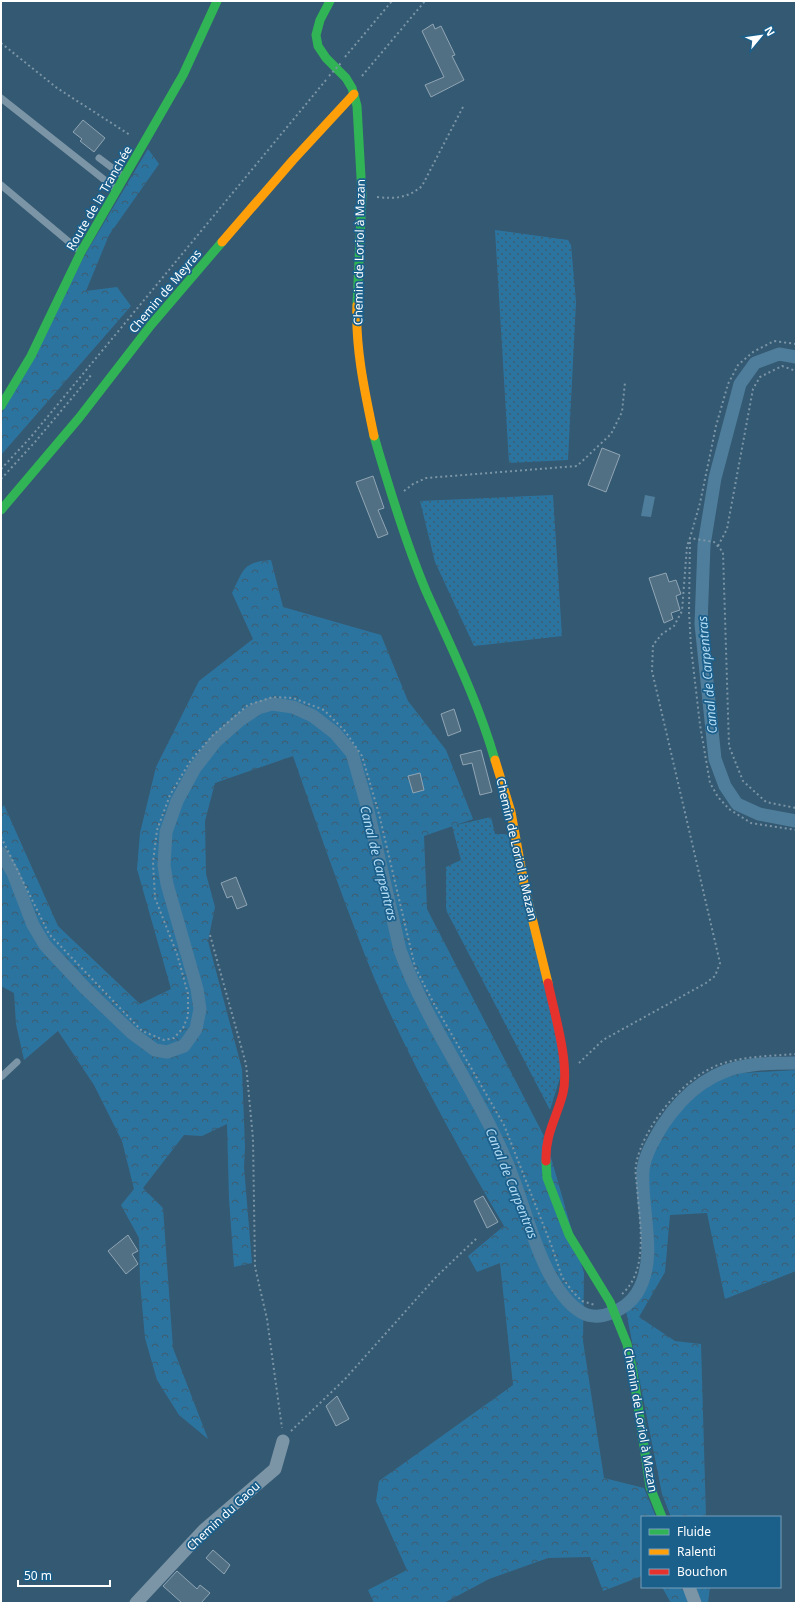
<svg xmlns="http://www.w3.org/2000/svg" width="797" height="1604" font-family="'Noto Sans',sans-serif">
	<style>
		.grass { fill: url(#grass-dots) }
		.forest { fill: url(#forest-crowns) }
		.water { fill: #4f7e9c }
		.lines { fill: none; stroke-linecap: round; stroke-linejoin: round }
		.canal { stroke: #4f7e9c; stroke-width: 13 }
		.building { fill: #527084; stroke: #90a5b4 }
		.path { stroke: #7b95a6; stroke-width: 2; stroke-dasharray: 2 3; stroke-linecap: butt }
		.lane { stroke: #7b95a6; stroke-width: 7 }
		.street { stroke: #7b95a6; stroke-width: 13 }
		.fast { stroke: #30b455; stroke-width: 9 }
		.slow { stroke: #ff9f0a; stroke-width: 9 }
		.jam { stroke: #e5322d; stroke-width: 9 }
		.path-bridge { stroke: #7b95a6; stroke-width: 2; stroke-dasharray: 2 3; stroke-linecap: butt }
		.labels { text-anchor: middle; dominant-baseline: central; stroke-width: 3.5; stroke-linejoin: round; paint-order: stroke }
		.street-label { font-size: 12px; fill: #fff; stroke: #1b5f8b }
		.water-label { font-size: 13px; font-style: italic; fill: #b2dbf4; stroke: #1b5f8b }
	</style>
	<defs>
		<pattern id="grass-dots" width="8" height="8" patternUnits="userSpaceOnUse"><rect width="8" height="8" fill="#2c74a0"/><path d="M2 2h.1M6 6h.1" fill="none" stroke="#3f5c6e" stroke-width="1.8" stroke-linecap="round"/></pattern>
		<pattern id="forest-crowns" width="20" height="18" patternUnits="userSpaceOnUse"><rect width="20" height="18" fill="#2c74a0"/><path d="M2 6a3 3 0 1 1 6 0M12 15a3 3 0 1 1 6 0" fill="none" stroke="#3f5c6e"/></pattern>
	</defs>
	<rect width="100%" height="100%" fill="#345972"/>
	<!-- grass -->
	<path class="grass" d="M495,230L568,240L571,245L576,302L568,460L509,463Z
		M553,495L562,636L474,646L435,562L420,501Z
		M491,817L495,834H508L564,1065L550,1110L446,910V867L461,860L452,826Z"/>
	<!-- forest -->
	<path class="forest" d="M148,149L159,164L109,235L86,291L117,287L131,306L1,455V415L86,253Z
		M271,560L283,607L381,635L408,701L446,750L473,819L424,836L427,909L546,1140L584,1273L583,1341L604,1478L644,1488L656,1517H642V1576L603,1591L590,1557L548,1558L489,1579L444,1603H374L368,1590L407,1570L376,1501L379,1481L513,1385L500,1263L477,1272L468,1256L504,1226C457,1146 412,1065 375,980C345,906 319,831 293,756L215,783L205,821L206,874L215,907L208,941L242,1069L245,1147L244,1167L252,1263L234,1267L229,1199L227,1124L202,1136L184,1135L143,1188L163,1208L173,1348L208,1439L179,1415L157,1380L145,1338L140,1282L139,1238L121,1205L134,1189L122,1141L94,1085L58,1031L24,1060L16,1024L14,993L1,986V809L4,805L58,926L140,1004L171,989L137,869L140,833L156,767L199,681L253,639L232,593C244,569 243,562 271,560Z
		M796,1070V1271L725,1299L707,1213L670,1215L665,1272L639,1317L675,1341L701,1344L706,1517H671L662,1494L626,1311L643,1289L652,1261L647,1168L653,1146L676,1110L699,1088L726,1074Z
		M662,1587H683L689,1603H671Z
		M696,1587H710L708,1603H701Z"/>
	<!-- water -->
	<path class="water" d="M645,495L655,497L651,517L641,516Z"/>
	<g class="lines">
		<!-- canal -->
		<path class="canal" d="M796,357L779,354L755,363L740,384L715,478L704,545L701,624L715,759L725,786L737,804L759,814L796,821
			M1,853L13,873L33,925L45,945L85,988L132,1033L155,1050L167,1052L184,1046L196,1029L200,1009L197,989L167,884L164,865L166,832L177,801L195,768L216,741L240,720L258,708L272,704L293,707L313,716L335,733L352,753L366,802L400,950C429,1031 485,1100 514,1181C528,1218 545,1290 581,1312C599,1323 626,1310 637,1293C659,1257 640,1209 643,1170C645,1154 654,1140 662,1126C683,1094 712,1069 752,1065C766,1063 781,1063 796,1063"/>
	</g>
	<!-- building -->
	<path class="building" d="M433,24L435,29L441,26L455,55L452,56L464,80L431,97L425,85L444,77L422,31Z
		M83,120L105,138L94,152L80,141L82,139L73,132Z
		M602,448L620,455L606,492L588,485Z
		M373,476L384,508L378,510L388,534L378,538L356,482Z
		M666,573L669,582L676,580L681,594L676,596L680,610L671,613L673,619L664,623L649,578Z
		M454,709L461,731L448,736L441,714Z
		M481,750L492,792L480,795L472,763L463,765L460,755Z
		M420,773L424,790L413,793L408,776Z
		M236,877L247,905L237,909L232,896L227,898L221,883Z
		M483,1196L498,1222L487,1228L474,1201Z
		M128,1235L138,1251L132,1254L138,1264L126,1274L108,1251Z
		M337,1396L349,1419L336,1426L326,1406Z
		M213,1550L230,1565L224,1574L206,1558Z
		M177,1571L197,1589L200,1585L210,1593L201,1603H182L163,1586Z"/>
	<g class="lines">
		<!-- path -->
		<path class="path" d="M1,43L57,88L130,135
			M345,57L392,1
			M362,76L425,1
			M377,197C395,199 408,198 422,186L464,105
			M796,344L774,341L753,352L738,365L728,384L716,426L700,503L690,538L689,612L691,647L700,725L710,783L718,797L729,809L751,823L796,830
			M1,469L30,438L326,80
			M1,479L35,442L92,374
			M404,491L413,484L426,478L577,466L611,434L622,412L625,382
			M718,546L727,529L753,389L760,377L782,366L796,371
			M1,837L49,934L142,1031L164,1040L174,1038L183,1028L188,1016V994L177,954L155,898L153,862L157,830L170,795L191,760L213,735L248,705L273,697L293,698L324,710L345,731L362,756L379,814L415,967L433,1002L504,1125L552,1247L562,1277L572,1291L582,1301L595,1305
			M210,935L246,1064L253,1139L255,1267L267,1319L282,1428
			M579,1063L603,1040L706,983L715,976L720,963L652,671L653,645L662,634L674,626L682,611L687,546L690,538L714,542L723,552L729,746L743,781L766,802L796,808
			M622,1294C650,1269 639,1219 637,1186C636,1179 635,1172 636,1165C642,1128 684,1076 721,1064C745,1056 771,1056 796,1054
			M291,1431L345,1379L437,1276L477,1238"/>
		<!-- lane -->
		<path class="lane" d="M1,98L116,189
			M99,158L123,176
			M1,185L81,252
			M1,1077L17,1062"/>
		<!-- street -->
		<path class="street" d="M689,1587L695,1603
			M136,1603L204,1530L275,1469L283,1441"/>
		<!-- fast -->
		<path class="fast" d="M330,1L320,20L316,35L318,46L326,58L346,78L352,88L357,106L362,195L357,305
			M1,406L31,356L81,252L183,75L217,1
			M374,436C389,488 405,541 426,591C451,647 478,701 495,760
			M1,510L79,418L151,325L222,242
			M546,1161L547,1178L569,1235L610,1302L627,1344L633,1372L650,1487L662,1517"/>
		<!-- slow -->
		<path class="slow" d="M222,242L293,160L354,94
			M357,305C355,348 365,393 374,436
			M495,760L511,812L525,889L548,983"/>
		<!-- jam -->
		<path class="jam" d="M546,1161C545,1134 557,1117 563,1093C570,1064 554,1012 548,983"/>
		<!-- path-bridge -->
		<path class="path-bridge" d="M329,76L341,63"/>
	</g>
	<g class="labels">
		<!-- street labels -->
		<g class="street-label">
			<text transform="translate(99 198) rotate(-60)">Route de la Tranchée</text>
			<text transform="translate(359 252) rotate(-89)">Chemin de Loriol à Mazan</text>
			<text transform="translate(165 291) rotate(-50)">Chemin de Meyras</text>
			<text transform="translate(517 849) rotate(77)">Chemin de Loriol à Mazan</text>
			<text transform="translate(641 1420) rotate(80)">Chemin de Loriol à Mazan</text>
			<text transform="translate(223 1516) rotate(-43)">Chemin du Gaou</text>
		</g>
		<!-- water labels -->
		<g class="water-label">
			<text transform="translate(707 675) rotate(-95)">Canal de Carpentras</text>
			<text transform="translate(379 863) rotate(76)">Canal de Carpentras</text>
			<text transform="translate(512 1183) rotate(68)">Canal de Carpentras</text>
		</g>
	</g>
	<!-- border -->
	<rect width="797" height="1604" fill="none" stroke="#ffffff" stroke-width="4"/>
	<!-- legend -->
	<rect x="641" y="1516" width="140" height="72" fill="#1b5f8b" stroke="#769fb9"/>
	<rect x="649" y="1529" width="20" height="6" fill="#30b455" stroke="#769fb9"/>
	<text x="677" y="1536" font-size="12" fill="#ffffff">Fluide</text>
	<rect x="649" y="1549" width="20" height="6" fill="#ff9f0a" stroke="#769fb9"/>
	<text x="677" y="1556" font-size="12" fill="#ffffff">Ralenti</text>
	<rect x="649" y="1569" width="20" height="6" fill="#e5322d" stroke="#769fb9"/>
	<text x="677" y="1576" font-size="12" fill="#ffffff">Bouchon</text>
	<!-- north arrow -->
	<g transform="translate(761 36) rotate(61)" stroke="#1b5f8b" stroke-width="3" paint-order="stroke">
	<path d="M0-3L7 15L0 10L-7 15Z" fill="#ffffff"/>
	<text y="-6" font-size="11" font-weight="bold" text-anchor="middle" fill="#ffffff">N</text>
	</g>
	<!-- scale -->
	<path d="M18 1580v6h92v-6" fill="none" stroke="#ffffff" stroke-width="2"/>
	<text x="24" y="1580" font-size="12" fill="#ffffff" stroke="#1b5f8b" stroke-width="3" paint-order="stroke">50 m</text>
</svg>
